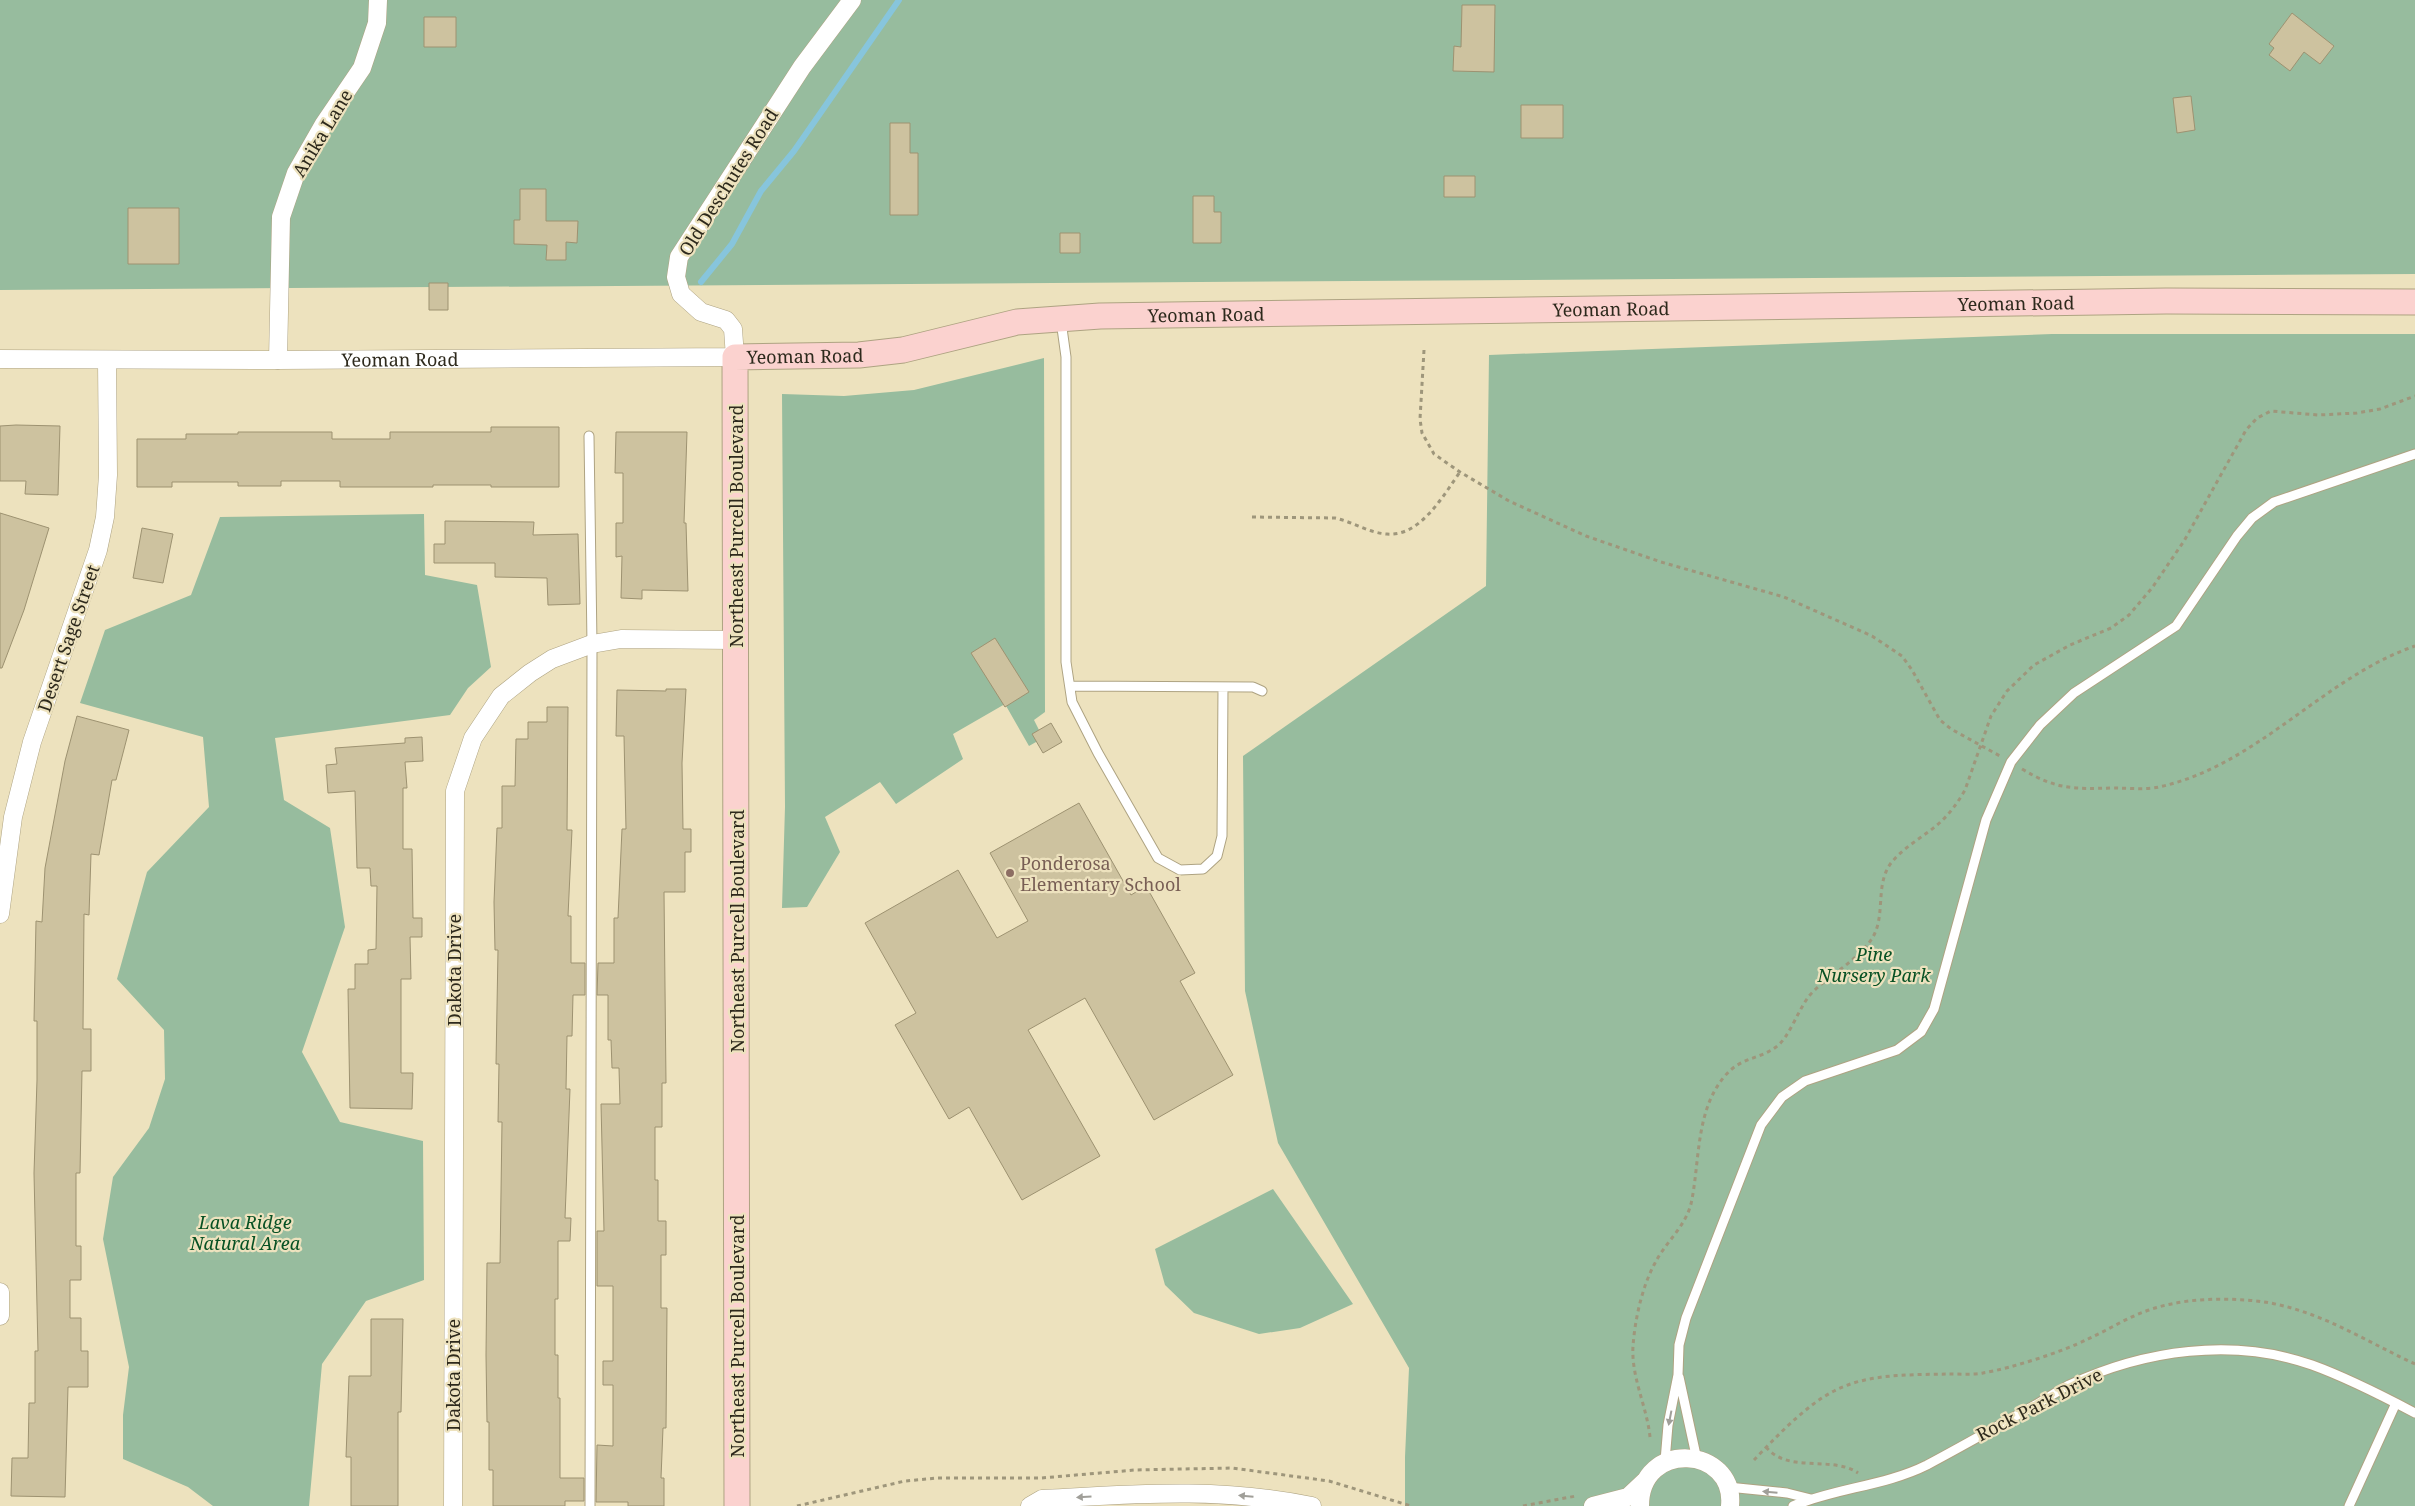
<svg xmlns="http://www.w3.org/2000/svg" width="2415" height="1506" font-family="'Noto Serif',serif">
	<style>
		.green { fill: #97bc9e }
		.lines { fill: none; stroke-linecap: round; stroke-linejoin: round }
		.stream { stroke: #87c5dc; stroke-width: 6 }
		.building { fill: #cdc29f; stroke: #9d9271 }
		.lane-casing { stroke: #aea382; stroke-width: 11 }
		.street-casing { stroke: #aea382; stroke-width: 19 }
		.secondary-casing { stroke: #aea382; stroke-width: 27 }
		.path { stroke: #9e967b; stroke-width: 3; stroke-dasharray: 4 4; stroke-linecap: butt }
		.lane { stroke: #fff; stroke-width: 9 }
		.street { stroke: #fff; stroke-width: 18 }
		.secondary { stroke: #fbd2cf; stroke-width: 25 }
		.oneway { fill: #a09f99 }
		.education-dot { fill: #8d6e63; stroke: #ede2be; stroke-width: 2 }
		.labels { text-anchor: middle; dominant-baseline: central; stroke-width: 4.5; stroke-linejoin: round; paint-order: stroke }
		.street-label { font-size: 18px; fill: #2d291c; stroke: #ede2be }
		.education-label { font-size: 18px; fill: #785e54; stroke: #ede2be; text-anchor: start }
		.park-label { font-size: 18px; font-style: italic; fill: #075124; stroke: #ede2be }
	</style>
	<rect width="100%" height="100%" fill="#ede2be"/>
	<!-- green -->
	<path class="green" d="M0,0H2415V274L0,290Z
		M2052,334H2415V1506H1405V1457L1409,1368L1278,1143L1245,991L1243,756L1486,586L1489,355Z
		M1044,358L1045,712L1034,720L1043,738L1029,746L1005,704L953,734L963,759L896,804L880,782L825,817L840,852L807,907L782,908L785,807L782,394L844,396L914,390Z
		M424,514L425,575L477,585L491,667L468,688L450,715L275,738L284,800L330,828L345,927L302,1052L340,1122L423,1141L424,1280L366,1301L322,1364L309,1506H213L188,1487L123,1459V1415L129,1367L103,1239L113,1177L149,1128L165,1079L164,1030L117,979L147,872L209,807L203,737L80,703L105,630L191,595L220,517Z
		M1273,1189L1353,1304L1300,1328L1259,1334L1194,1313L1165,1285L1155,1249Z"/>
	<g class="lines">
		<!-- stream -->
		<path class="stream" d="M701,282L732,244L761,191L794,151L899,0"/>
	</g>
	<!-- building -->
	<path class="building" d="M1462,5H1495L1494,72L1453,71L1454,46L1461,47Z
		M2292,13L2334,46L2320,64L2304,52L2290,71L2269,55L2274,48L2269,44Z
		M424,17H456V47H424Z
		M2191,96L2195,130L2177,133L2173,98Z
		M1521,105H1563V138H1521Z
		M890,123H910V153H918V215H890Z
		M1444,176H1475V197H1444Z
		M520,189H546V221H578L577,243L566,242V260H546L547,245L514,244V220H520Z
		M1193,196H1214V212H1221V243H1193Z
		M128,208H179V264H128Z
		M1060,233H1080V253H1060Z
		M429,283H448V310H429Z
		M16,425L60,426L58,495L25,494L26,481H0V426Z
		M491,427H559V487H491V485H433V487H340V481H281V486H238V482H172V487H137V439H186V434H238V432H332V439H390V432H491Z
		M616,432H687L684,523H686L688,591L642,590V599L621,598L622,556L616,557V523H623V473H615Z
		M0,513L49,528L24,610L2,668H0Z
		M445,521L534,522L533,535L578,534L580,604L548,605L547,578L495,577V563H434V544H445Z
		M142,528L173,534L163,583L133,578Z
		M995,638L1029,692L1005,707L971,653Z
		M666,689H686L682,763L683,829H691V852H685V892H664L666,1083H662V1127H655V1180H658V1221H666V1255H661V1308H667L666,1428H663L661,1478H664V1506H628V1502H596L597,1445L613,1446V1385H603V1361H613V1286H597V1231H604L601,1104H620L619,1068H612L611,1040H608V995H597L598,963H614V918H618L622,829H626L624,736H616L617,690L666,691Z
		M547,707H568L567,830H572L568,916H571V963H585V995H573L572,1036H567L566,1089H570L565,1218H571L570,1241H558V1299H555V1355H558V1398H560V1478H584V1501H565V1506H493V1470H489V1422H487L486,1355L487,1263H500L502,1122H498L499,1064H496L498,950H495L494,902L497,828H502V786H515L516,739H528V722H547Z
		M77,716L129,730L116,780H112L99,855L91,854L89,915L84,914L83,1029H91V1071H82L80,1173H76V1246H81V1280H70V1318H81V1351H88V1387H68L65,1497L11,1496L12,1458H28L29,1403H35V1351H38L34,1173L37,1080V1021H34L36,921L42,922L45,868L65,761Z
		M1051,723L1062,742L1043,753L1032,734Z
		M422,737L423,761L405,762L407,788H403V849H412L413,918H422V937H410L411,979H401V1073H413L412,1109L350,1108L348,989H355V964H368V950L376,949L377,886H371L370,868H357L355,791L328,793L326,765L337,764L335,748L405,743V738Z
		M1079,803L1131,895L1146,886L1195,973L1180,981L1233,1075L1154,1120L1085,998L1028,1030L1100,1156L1022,1200L969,1107L949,1119L895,1025L916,1013L865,923L958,870L997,938L1028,921L990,853Z
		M371,1319H403L401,1412H398V1506H351V1457H346L349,1376H371Z"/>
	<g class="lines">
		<!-- lane casing -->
		<g class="lane-casing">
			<path id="lane" d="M1061,321L1066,357V662L1072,702L1098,753L1158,858L1180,870L1203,869L1217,856L1222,836L1223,687
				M589,436L592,644L590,1506
				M1070,686L1253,687L1262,691
				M1679,1377L1697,1460
				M1665,1461L1668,1425L1678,1375L1679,1345L1686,1318L1761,1125L1782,1097L1805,1081L1897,1050L1921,1032L1934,1009L1986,820L2011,762L2040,725L2074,693L2176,626L2237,536L2252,518L2274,502L2415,454
				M1728,1487L1787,1493L1811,1499
				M1793,1506C1836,1488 1885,1486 1927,1465C1961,1447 1996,1427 2030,1408C2043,1401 2056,1392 2069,1385C2144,1350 2233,1337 2312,1365C2348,1378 2381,1395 2415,1413
				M2349,1506L2396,1403"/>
		</g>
		<!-- street casing -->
		<g class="street-casing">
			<g id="street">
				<path id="s1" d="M0,359L278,360L735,357L733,329L726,320L701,312L681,294L676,277L679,257L802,67L852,0"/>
				<path d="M278,360L281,217L296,173L324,124L362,68L377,23L378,0"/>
				<path d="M0,914L13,817L32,742L98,550L105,517L108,475L107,360"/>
				<path d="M0,1292V1316"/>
				<path d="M453,1506L455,791L473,738L501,696L530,673L552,659L592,644L621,639L736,640"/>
				<path d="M1030,1506L1042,1499C1136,1494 1219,1487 1312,1506"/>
				<path d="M1593,1506L1628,1497L1644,1482"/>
				<path d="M1640,1506C1640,1439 1736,1446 1730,1506"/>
			</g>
		</g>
		<!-- secondary casing -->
		<g class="secondary-casing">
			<g id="secondary">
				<path id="s2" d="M737,1506L735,357L859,355L903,350L1017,322L1100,316L2166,301L2415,302"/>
			</g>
		</g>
		<!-- path -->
		<path class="path" d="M1424,350L1420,419L1422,433L1434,454L1460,472L1509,501L1586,536L1661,562L1784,597L1872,636L1902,656L1912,670L1940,720L1951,729L2000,756
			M1252,517L1335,518C1353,522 1369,533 1387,534C1420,537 1443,496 1460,472
			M2022,769C2057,790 2074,789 2113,788C2128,788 2145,790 2159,787C2257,766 2324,677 2415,646
			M1650,1437C1647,1407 1631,1377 1633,1346C1635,1319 1642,1287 1655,1263C1665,1243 1685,1227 1691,1204C1700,1163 1695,1112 1724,1077C1740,1057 1758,1060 1776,1047C1790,1037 1798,1009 1810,995C1828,975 1855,963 1871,940C1887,917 1874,886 1891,863C1903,848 1921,838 1936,826C1948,816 1957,804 1965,790L1991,716L2007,691L2034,665L2070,645L2111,628L2129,615L2152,588L2184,541L2246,430L2257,418L2271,411L2318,415L2357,413L2380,409L2415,396
			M1766,1447C1788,1474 1832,1455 1858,1473
			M1754,1460C1775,1438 1806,1405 1834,1391C1868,1373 1912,1375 1949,1374C1960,1374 1973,1375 1983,1373C2012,1368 2062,1352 2088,1339C2108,1330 2128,1317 2149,1310C2181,1299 2214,1298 2246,1300C2310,1304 2359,1338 2415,1364
			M797,1506L905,1481L938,1478H1041L1135,1470L1232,1468L1329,1481L1411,1506
			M1523,1506L1576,1496"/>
		<!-- lane -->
		<use href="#lane" class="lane"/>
		<!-- street -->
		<use href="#street" class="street"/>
		<!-- secondary -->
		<use href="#secondary" class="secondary"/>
	</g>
	<!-- one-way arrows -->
	<defs><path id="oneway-solid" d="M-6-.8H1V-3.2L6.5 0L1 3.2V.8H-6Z" transform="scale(1.25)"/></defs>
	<g class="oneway">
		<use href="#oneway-solid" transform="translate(1670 1418) rotate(101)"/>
		<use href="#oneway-solid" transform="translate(1770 1492) rotate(-175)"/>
		<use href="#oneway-solid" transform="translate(1246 1496) rotate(-175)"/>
		<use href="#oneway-solid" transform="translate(1084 1497) rotate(177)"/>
	</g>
	<!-- markers -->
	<circle class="education-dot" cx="1010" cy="873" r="5"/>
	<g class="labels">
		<!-- street labels -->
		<g class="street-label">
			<text transform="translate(322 133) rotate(-59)">Anika Lane</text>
			<text transform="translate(728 182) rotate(-58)">Old Deschutes Road</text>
			<text stroke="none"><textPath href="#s2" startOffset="2434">Yeoman Road</textPath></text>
			<text stroke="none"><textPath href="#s2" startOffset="2029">Yeoman Road</textPath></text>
			<text stroke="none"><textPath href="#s2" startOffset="1624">Yeoman Road</textPath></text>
			<text stroke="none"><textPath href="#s2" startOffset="1219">Yeoman Road</textPath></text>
			<text stroke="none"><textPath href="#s1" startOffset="400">Yeoman Road</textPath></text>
			<text transform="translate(736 526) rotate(-90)">Northeast Purcell Boulevard</text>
			<text transform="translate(68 638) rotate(-71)">Desert Sage Street</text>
			<text transform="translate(737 931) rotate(-90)">Northeast Purcell Boulevard</text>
			<text transform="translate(454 970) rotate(-90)">Dakota Drive</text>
			<text transform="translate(737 1336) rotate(-90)">Northeast Purcell Boulevard</text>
			<text transform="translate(453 1375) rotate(-90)">Dakota Drive</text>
			<text transform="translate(2039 1404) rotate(-27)">Rock Park Drive</text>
		</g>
		<!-- education labels -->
		<g class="education-label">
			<text x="1020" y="863">Ponderosa<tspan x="1020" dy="21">Elementary School</tspan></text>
		</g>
		<!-- park labels -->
		<g class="park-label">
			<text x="1874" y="954">Pine<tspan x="1874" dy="21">Nursery Park</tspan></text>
			<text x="245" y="1222">Lava Ridge<tspan x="245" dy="21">Natural Area</tspan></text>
		</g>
	</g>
</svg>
